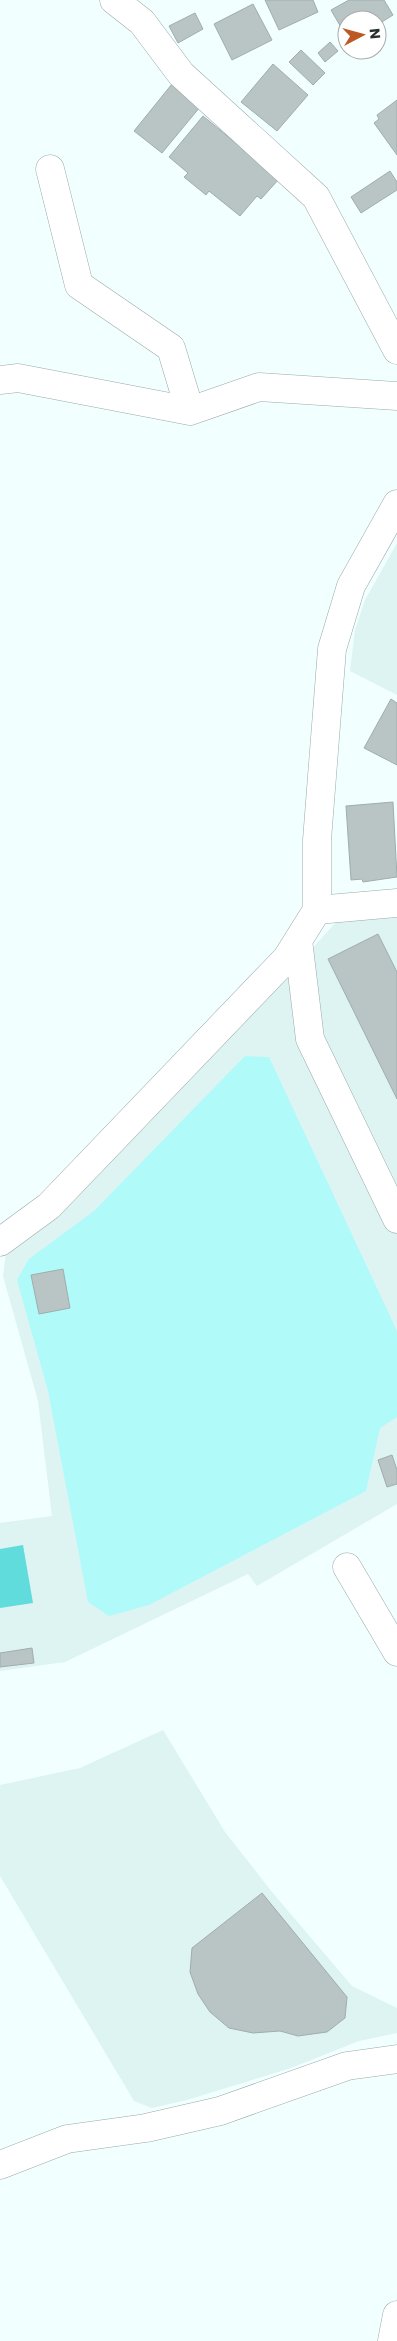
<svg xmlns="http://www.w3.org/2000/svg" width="397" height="2341" font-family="Poppins,sans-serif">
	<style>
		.built { fill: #ddf4f3 }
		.green { fill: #b0fafa }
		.water { fill: #60dcdd }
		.building { fill: #b8c5c4; stroke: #a0adad }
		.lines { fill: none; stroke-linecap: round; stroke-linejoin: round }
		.minor-casing { stroke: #9ca9a9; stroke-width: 29 }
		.minor { stroke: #fff; stroke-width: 28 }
	</style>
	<rect width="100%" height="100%" fill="#f1ffff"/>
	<!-- built -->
	<path class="built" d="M397,543V695L350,671L355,630L365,600Z
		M397,914V1504L257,1586L248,1574L65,1662L0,1671V1523L52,1516L38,1401L3,1276L6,1253L48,1224L283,981L336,922Z
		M163,1730L225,1832L272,1892L352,1986L397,2008V2033L359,2041L291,2068L187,2100L152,2108L134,2101L0,1876V1785L80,1768Z"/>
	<!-- green -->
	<path class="green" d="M245,1056L269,1057L397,1331V1417L380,1428L366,1491L149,1605L109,1616L88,1602L48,1391L17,1280L29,1259L94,1211Z"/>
	<!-- water -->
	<path class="water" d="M23,1545L33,1603L0,1608V1549Z"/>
	<!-- building -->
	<path class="building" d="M265,0H313L318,12L279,30Z
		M349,0H384L393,15L377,25V20H347V26L342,29L331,10Z
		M253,4L272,40L232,60L214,24Z
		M195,13L203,29L178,43L169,26Z
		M330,42L338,51L325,62L318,53Z
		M301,50L325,73L313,85L289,62Z
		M273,64L308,95L277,131L241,102Z
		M172,84L200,107L162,153L134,131Z
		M397,100V155L374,123L379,119L377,115Z
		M203,116L279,179L261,199L257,196L240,216L209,191L206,195L184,177L188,173L169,157Z
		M390,171L397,182V190L361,213L351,197Z
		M391,699L397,703V765L364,748Z
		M393,802L397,877L363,882L362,879L351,880L346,806Z
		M378,934L397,972V1099L328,959Z
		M63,1269L70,1308L39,1314L31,1275Z
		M392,1455L397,1470V1484L387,1487L378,1460Z
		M32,1648L34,1663L0,1667V1653Z
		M262,1893L347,1997L345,2018L327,2032L298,2036L280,2031L253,2033L229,2028L210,2012L198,1994L190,1972L192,1948Z"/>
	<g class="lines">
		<!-- minor casing -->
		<g class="minor-casing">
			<path id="minor" d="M114,0L142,22L181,74L316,197L397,350
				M50,169L79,285L171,348L190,411
				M0,380L18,378L190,411L259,387L397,396
				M317,910L397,903
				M298,940L310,1039L397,1219
				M0,1242L49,1206L287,958L317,910V840L332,649L351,586L397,504
				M347,1567L397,1652
				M0,2165L67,2139L146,2128L220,2111L347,2066L397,2059
				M392,2341L397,2315"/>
		</g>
		<!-- minor -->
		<use href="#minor" class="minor"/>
	</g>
	<!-- north arrow -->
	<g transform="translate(362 35) rotate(84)"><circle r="24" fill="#ffffff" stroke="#a9abab"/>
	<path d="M0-4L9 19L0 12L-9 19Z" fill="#bc5922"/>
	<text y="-8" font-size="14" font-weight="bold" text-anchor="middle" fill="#292e2e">N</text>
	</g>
</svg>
